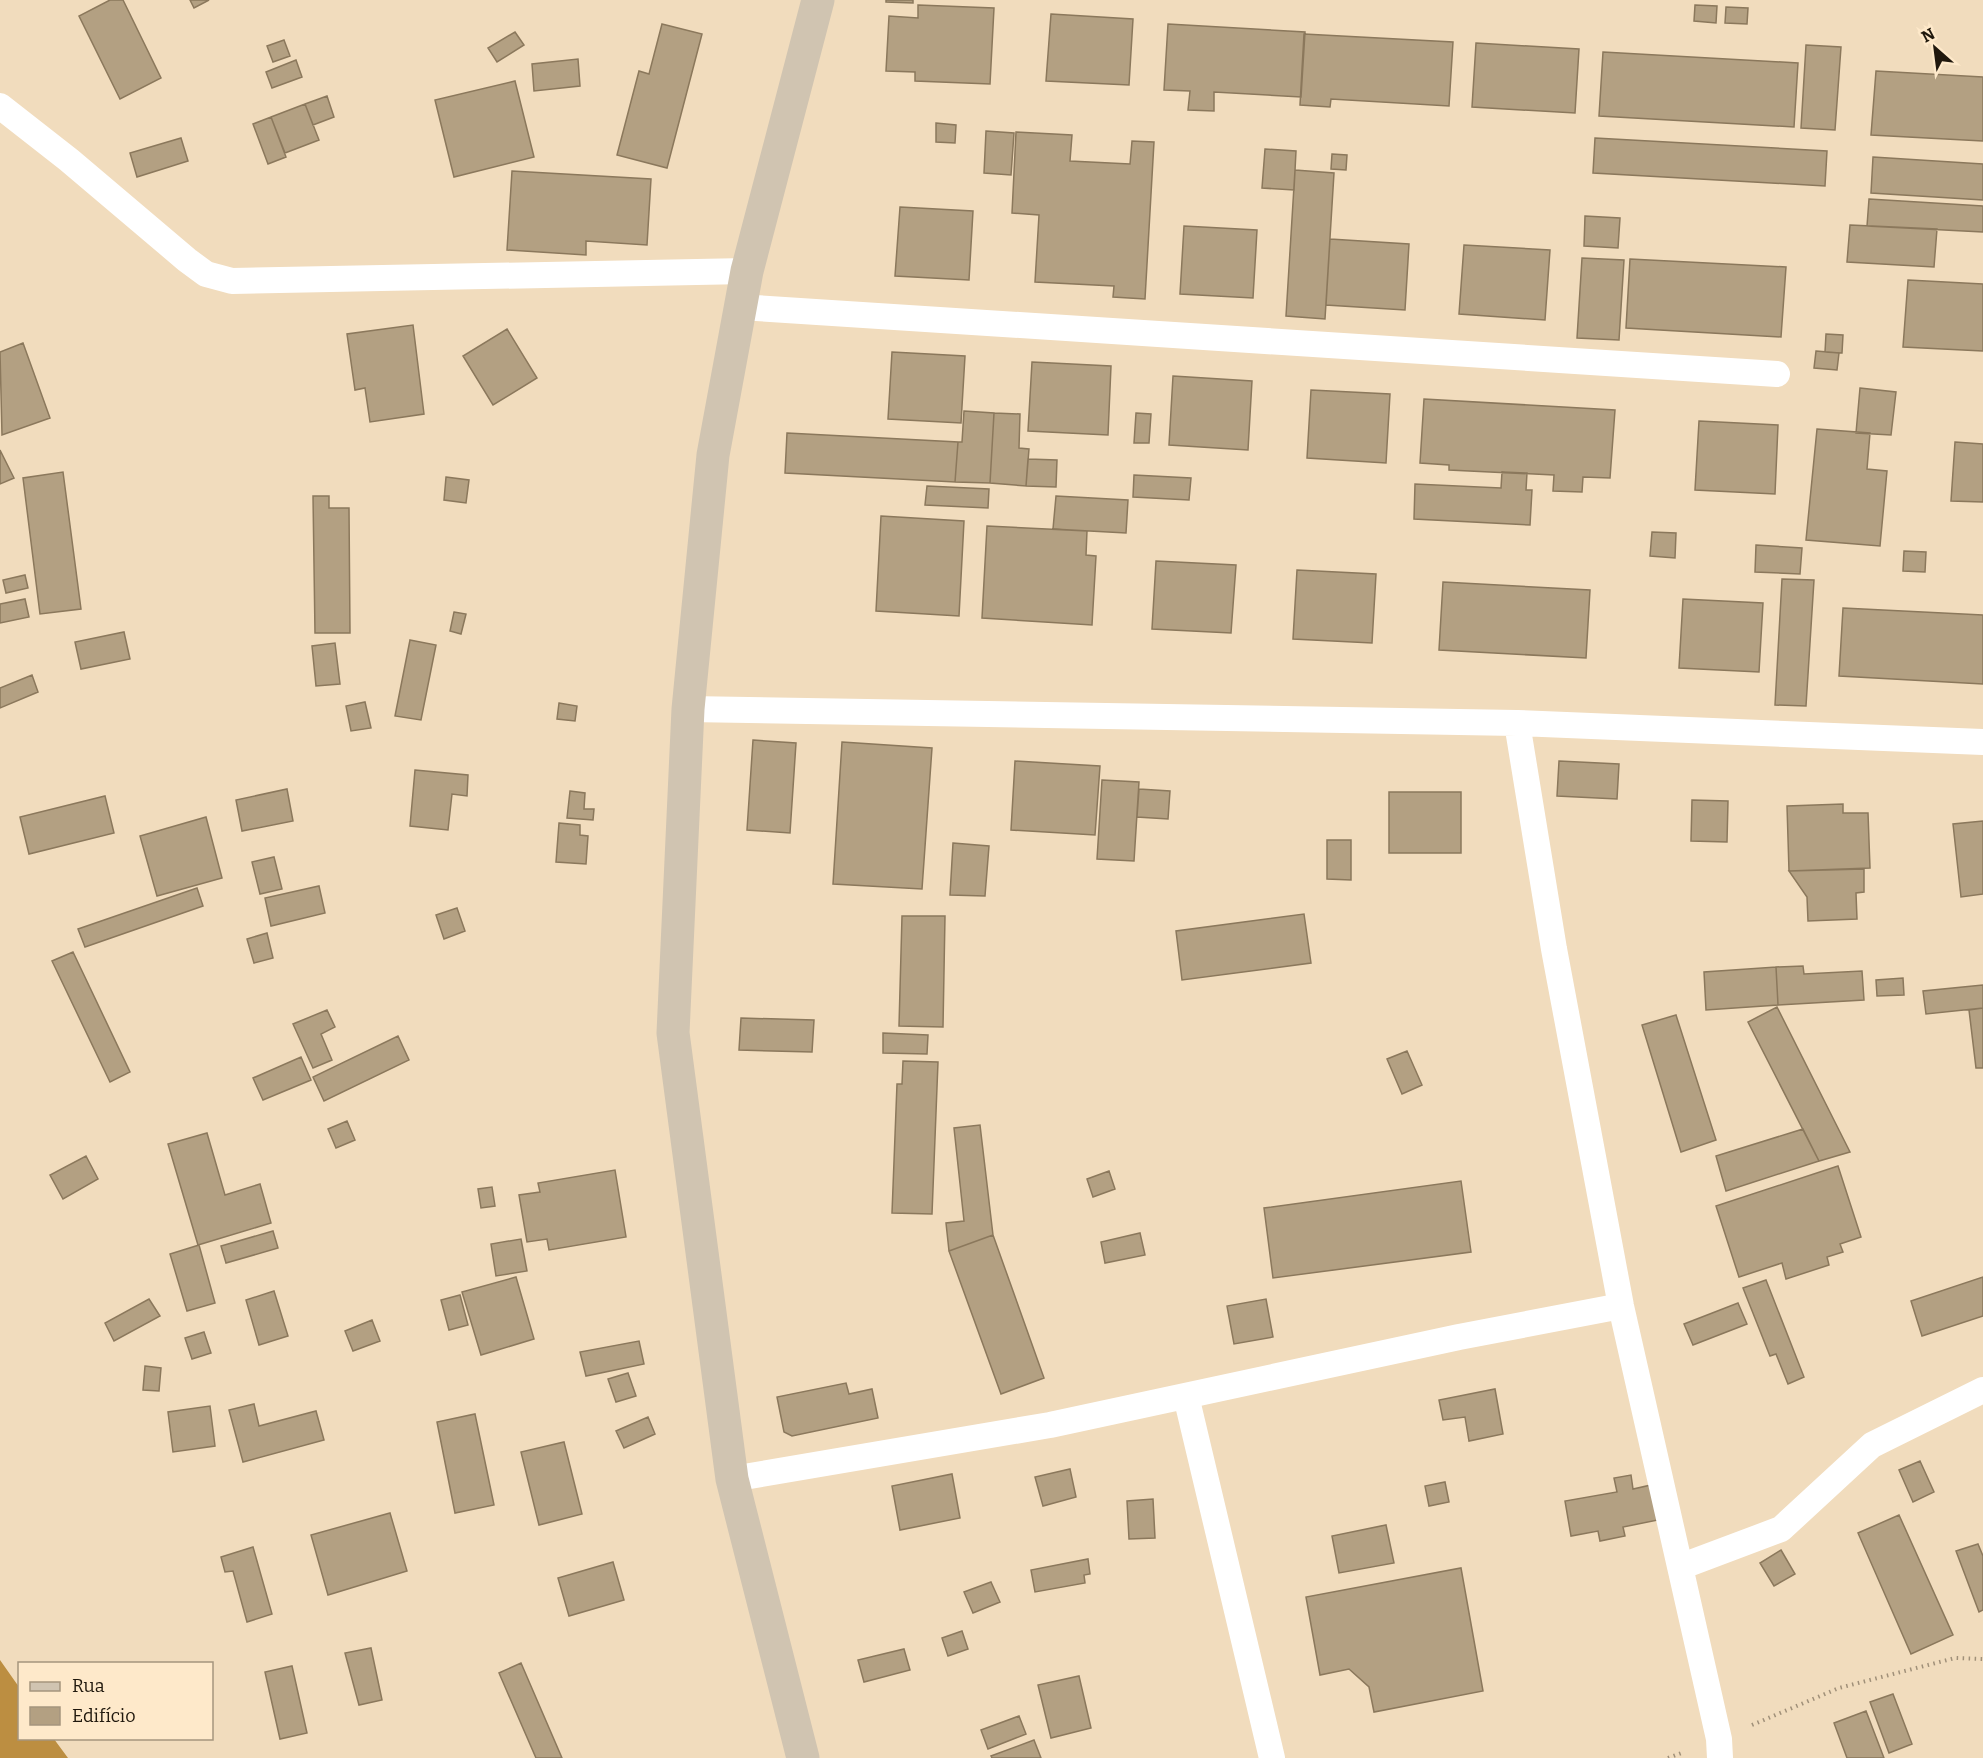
<svg xmlns="http://www.w3.org/2000/svg" width="1983" height="1758" font-family="Bitter,serif">
	<style>
		.water { fill: #bc8e41 }
		.building { fill: #b3a082; stroke: #8b785c; stroke-width: 1.5 }
		.lines { fill: none; stroke-linecap: round; stroke-linejoin: round }
		.path { stroke: #a09079; stroke-width: 4; stroke-dasharray: 1.5 4.5; stroke-linecap: butt }
		.lane { stroke: #fff; stroke-width: 26 }
		.secondary { stroke: #d0c4b1; stroke-width: 33 }
	</style>
	<rect width="100%" height="100%" fill="#f1dcbd"/>
	<!-- water -->
	<path class="water" d="M0,1660L19,1687L20,1738L54,1739L68,1758H0Z"/>
	<!-- building -->
	<path class="building" d="M110,0H123L161,78L120,99L79,16Z
		M190,0H209L194,8Z
		M886,0H913V3L886,2Z
		M918,5L994,8L990,84L915,81V72L886,71L889,16L918,18Z
		M1695,5L1717,6L1716,23L1694,21Z
		M1726,7L1748,8L1747,24L1725,23Z
		M1051,14L1133,19L1129,85L1046,81Z
		M662,24L702,34L667,168L617,155L639,71L649,74Z
		M1168,24L1305,32L1301,97L1214,92V111L1188,110L1190,91L1164,90Z
		M515,32L524,45L497,62L488,48Z
		M1304,34L1453,42L1449,106L1331,99L1330,107L1300,105Z
		M284,40L290,56L273,62L267,46Z
		M1476,43L1579,49L1575,113L1472,107Z
		M1806,45L1841,47L1835,130L1801,128Z
		M1603,52L1798,63L1794,127L1599,116Z
		M578,59L580,86L534,91L532,64Z
		M296,60L302,77L272,88L266,72Z
		M1876,71L1983,77V141L1871,135Z
		M515,81L534,157L454,177L435,100Z
		M327,96L334,117L313,125L305,104Z
		M305,104L319,140L285,153L271,117Z
		M271,117L286,157L268,164L253,124Z
		M936,123L956,125L955,143L936,142Z
		M986,131L1014,133L1011,175L984,173Z
		M1016,132L1072,135L1070,161L1130,164L1132,141L1154,142L1145,299L1113,297L1114,286L1035,282L1039,215L1012,213Z
		M181,138L188,161L137,177L130,153Z
		M1595,138L1827,151L1825,186L1593,173Z
		M1265,149L1296,151L1294,190L1262,188Z
		M1332,154L1347,155L1346,170L1331,169Z
		M1873,157L1983,164V200L1871,193Z
		M1295,170L1334,173L1325,319L1286,316Z
		M512,171L651,179L647,245L586,241V255L507,250Z
		M1869,199L1983,206V232L1867,226Z
		M900,207L973,211L969,280L895,276Z
		M1585,216L1620,218L1618,248L1584,246Z
		M1850,225L1937,229L1934,267L1847,262Z
		M1184,226L1257,230L1253,298L1180,294Z
		M1330,239L1409,244L1405,310L1326,305Z
		M1464,245L1550,250L1545,320L1459,314Z
		M1582,258L1624,260L1619,340L1577,338Z
		M1630,259L1786,267L1781,337L1626,328Z
		M1908,280L1983,284V351L1903,347Z
		M413,325L424,414L370,422L365,388L355,390L347,334Z
		M507,329L537,378L493,405L463,356Z
		M1826,334L1843,335L1842,353L1825,352Z
		M23,343L50,418L2,435L0,352Z
		M1816,351L1839,353L1837,370L1814,368Z
		M892,352L965,356L961,423L888,419Z
		M1032,362L1111,366L1108,435L1028,431Z
		M1173,376L1252,381L1248,450L1169,445Z
		M1860,388L1896,392L1891,435L1856,433Z
		M1311,390L1390,394L1386,463L1307,458Z
		M1424,399L1615,410L1610,478L1583,477L1582,492L1553,491L1554,475L1449,470V465L1420,463Z
		M964,411L994,413L990,483L955,482L958,442H962Z
		M994,413L1020,414L1019,448L1029,449L1026,486L990,483Z
		M1136,413L1151,414L1149,443H1134Z
		M1699,421L1778,425L1775,494L1695,490Z
		M1817,429L1870,433L1867,469L1887,471L1880,546L1806,540Z
		M787,433L958,442L955,482L785,473Z
		M1955,442L1983,444V502L1951,501Z
		M0,450L14,478L0,484Z
		M1028,459L1057,460L1056,487L1026,486Z
		M63,472L81,609L40,614L23,478Z
		M1502,472L1527,473L1526,490H1532L1530,525L1414,519L1415,484L1501,488Z
		M1134,475L1191,478L1189,500L1133,497Z
		M446,477L469,480L466,503L444,500Z
		M927,486L989,489L988,508L925,505Z
		M313,496H329V508H349L350,633H315Z
		M1056,496L1128,500L1126,533L1053,529Z
		M881,516L964,521L959,616L876,611Z
		M987,526L1087,531L1086,555L1096,556L1092,625L982,618Z
		M1652,532L1676,533L1675,558L1650,556Z
		M1756,545L1802,548L1800,574L1755,572Z
		M1904,551L1926,552L1925,572L1903,571Z
		M1156,561L1236,565L1231,633L1152,629Z
		M1297,570L1376,574L1372,643L1293,639Z
		M25,575L28,588L6,593L3,580Z
		M1782,579L1814,580L1806,706L1775,705Z
		M1443,582L1590,590L1586,658L1439,650Z
		M25,599L29,617L0,623V604Z
		M1683,599L1763,603L1759,672L1679,668Z
		M1843,608L1983,615V684L1839,676Z
		M454,612L466,614L461,634L450,631Z
		M124,632L130,659L81,669L75,642Z
		M410,640L436,645L421,720L395,716Z
		M335,643L340,684L316,686L312,646Z
		M32,675L38,692L0,708V688Z
		M365,702L371,728L351,731L346,706Z
		M559,703L577,706L575,721L557,719Z
		M753,740L796,743L790,833L747,830Z
		M842,742L932,748L922,889L833,884Z
		M1015,761L1100,766L1095,835L1011,830Z
		M1559,761L1619,764L1617,799L1557,796Z
		M415,770L468,775L467,796L452,794L448,830L410,826Z
		M1102,780L1139,782L1134,861L1097,859Z
		M287,789L293,821L242,831L236,800Z
		M1139,789L1170,791L1168,819L1137,817Z
		M570,791L585,793L584,809H594L593,820L567,818Z
		M1389,792H1461V853H1389Z
		M105,796L114,833L29,854L20,817Z
		M1692,800L1728,801L1727,842L1691,841Z
		M1843,804V813H1868L1870,868L1789,871L1787,806Z
		M206,817L222,878L157,896L140,836Z
		M1983,821V894L1961,897L1953,824Z
		M559,823L580,825V835L588,836L586,864L556,862Z
		M1327,840H1351V880L1327,879Z
		M953,843L989,846L985,896L950,895Z
		M274,857L282,889L260,894L252,862Z
		M1864,869V892L1856,893L1857,919L1808,921L1807,897L1789,871Z
		M319,886L325,913L271,926L265,898Z
		M197,888L203,906L85,947L78,929Z
		M457,908L465,931L444,939L436,915Z
		M1304,914L1311,963L1182,980L1176,931Z
		M902,916H945L943,1027L899,1026Z
		M267,933L273,958L254,963L247,939Z
		M73,952L130,1072L110,1082L52,961Z
		M1803,966L1804,974L1862,971L1864,1000L1778,1005L1776,967Z
		M1776,967L1778,1005L1706,1010L1704,972Z
		M1903,978L1904,995L1877,996L1876,980Z
		M1983,985V1008L1926,1014L1923,991Z
		M1777,1007L1850,1152L1819,1161L1748,1022Z
		M1983,1008V1068H1976L1969,1010Z
		M327,1010L335,1027L321,1034L332,1060L313,1068L293,1024Z
		M1676,1015L1716,1140L1681,1152L1642,1025Z
		M741,1018L814,1020L812,1052L739,1050Z
		M883,1033L928,1035L927,1054L883,1053Z
		M398,1036L409,1060L324,1101L313,1077Z
		M1407,1051L1422,1085L1402,1094L1387,1059Z
		M301,1057L311,1080L263,1100L253,1078Z
		M903,1061L938,1062L932,1214L892,1213L897,1084H902Z
		M347,1121L355,1140L336,1148L328,1129Z
		M980,1125L993,1235L949,1251L946,1223L964,1221L954,1128Z
		M1803,1129L1819,1161L1726,1191L1716,1156Z
		M207,1133L225,1195L260,1184L271,1223L198,1245L168,1144Z
		M86,1156L98,1179L63,1199L50,1175Z
		M1838,1166L1861,1237L1840,1244L1843,1252L1827,1257L1829,1265L1786,1279L1782,1263L1739,1277L1716,1206Z
		M615,1170L626,1237L549,1250L547,1239L527,1242L519,1195L540,1192L538,1183Z
		M1109,1171L1115,1189L1093,1197L1087,1179Z
		M1461,1181L1471,1252L1273,1278L1264,1208Z
		M492,1187L495,1206L481,1208L478,1189Z
		M273,1231L278,1248L226,1263L221,1246Z
		M1140,1233L1145,1255L1105,1263L1101,1242Z
		M993,1235L1044,1378L1001,1394L949,1251Z
		M521,1239L527,1271L496,1276L491,1244Z
		M199,1245L215,1303L187,1311L170,1254Z
		M516,1277L534,1339L481,1355L462,1292Z
		M1983,1277V1316L1922,1336L1911,1301Z
		M1766,1280L1804,1377L1788,1384L1776,1354L1770,1356L1743,1288Z
		M274,1291L288,1336L259,1345L246,1300Z
		M460,1295L468,1325L449,1330L441,1300Z
		M149,1299L160,1316L114,1341L105,1323Z
		M1266,1299L1273,1337L1234,1344L1227,1306Z
		M1738,1303L1747,1324L1693,1345L1684,1324Z
		M372,1320L380,1341L353,1351L345,1331Z
		M204,1332L211,1353L192,1359L185,1338Z
		M639,1341L644,1364L586,1376L580,1352Z
		M145,1366L161,1368L159,1391L143,1390Z
		M628,1373L636,1396L616,1402L608,1379Z
		M846,1383L849,1394L872,1389L878,1418L792,1436L784,1432L777,1397Z
		M1495,1389L1503,1434L1469,1441L1465,1417L1443,1420L1439,1400Z
		M254,1404L259,1426L316,1411L324,1440L243,1462L229,1410Z
		M210,1406L215,1446L173,1452L168,1412Z
		M475,1414L494,1505L455,1513L437,1422Z
		M648,1417L655,1434L624,1448L616,1431Z
		M564,1442L582,1514L539,1525L521,1452Z
		M1920,1461L1934,1492L1913,1502L1899,1470Z
		M1070,1469L1076,1497L1043,1506L1035,1477Z
		M952,1474L960,1518L900,1530L892,1486Z
		M1631,1475L1633,1489L1651,1485L1658,1520L1623,1527L1625,1536L1600,1541L1598,1531L1571,1536L1565,1501L1617,1492L1614,1478Z
		M1445,1482L1449,1502L1429,1506L1425,1486Z
		M1153,1499L1155,1538L1129,1539L1127,1501Z
		M390,1513L407,1571L328,1595L311,1535Z
		M1899,1515L1953,1635L1911,1654L1858,1533Z
		M1386,1525L1394,1563L1339,1573L1332,1536Z
		M1978,1544L1983,1556V1610L1979,1612L1956,1551Z
		M253,1547L272,1614L247,1622L233,1571L225,1572L221,1557Z
		M1781,1550L1795,1574L1774,1586L1760,1563Z
		M1088,1559L1090,1574L1084,1575L1085,1583L1035,1592L1031,1570Z
		M613,1562L624,1600L569,1616L558,1578Z
		M1461,1568L1483,1691L1374,1712L1369,1687L1349,1669L1320,1675L1306,1597Z
		M991,1582L1000,1602L973,1613L964,1592Z
		M962,1631L968,1649L948,1656L942,1638Z
		M371,1648L382,1700L359,1705L345,1653Z
		M904,1649L910,1670L864,1682L858,1660Z
		M521,1663L562,1758H536L499,1673Z
		M292,1666L307,1733L280,1739L265,1672Z
		M1079,1676L1091,1728L1051,1738L1038,1685Z
		M1893,1694L1912,1744L1889,1753L1870,1702Z
		M1866,1711L1884,1758H1847L1834,1723Z
		M1019,1716L1026,1734L988,1749L981,1730Z
		M1034,1740L1041,1758H992L991,1756Z"/>
	<g class="lines">
		<!-- path -->
		<path class="path" d="M1752,1725L1839,1688L1955,1658L1983,1659
			M1668,1758L1684,1752"/>
		<!-- lane -->
		<path class="lane" d="M0,106L69,160L187,260L206,274L232,281L747,271
			M740,307L1777,374
			M688,709L1517,723L1983,742
			M1517,723L1554,949L1621,1306L1719,1739L1720,1758
			M1186,1396L1272,1758
			M732,1479L1050,1425L1459,1337L1621,1306
			M1680,1567L1781,1529L1872,1445L1983,1390"/>
		<!-- secondary -->
		<path class="secondary" d="M803,1758L732,1479L673,1033L688,709L713,455L747,271L818,0"/>
	</g>
	<!-- legend -->
	<rect x="18" y="1662" width="195" height="78" fill="#fee9ca" stroke="#a5957e" stroke-width="1.5"/>
	<rect x="30" y="1682" width="30" height="9" fill="#d0c4b1" stroke="#a5957e" stroke-width="1.5"/>
	<text x="72" y="1692" font-size="18" fill="#20180d">Rua</text>
	<rect x="30" y="1707" width="30" height="18" fill="#b3a082" stroke="#a5957e" stroke-width="1.5"/>
	<text x="72" y="1722" font-size="18" fill="#20180d">Edifício</text>
	<!-- north arrow -->
	<g transform="translate(1935 48) rotate(332)" stroke="#fee9ca" stroke-width="4.5" paint-order="stroke">
	<path d="M0-4.5L10 22L0 15L-10 22Z" fill="#20180d"/>
	<text y="-9" font-size="16" font-weight="bold" text-anchor="middle" fill="#20180d">N</text>
	</g>
</svg>
